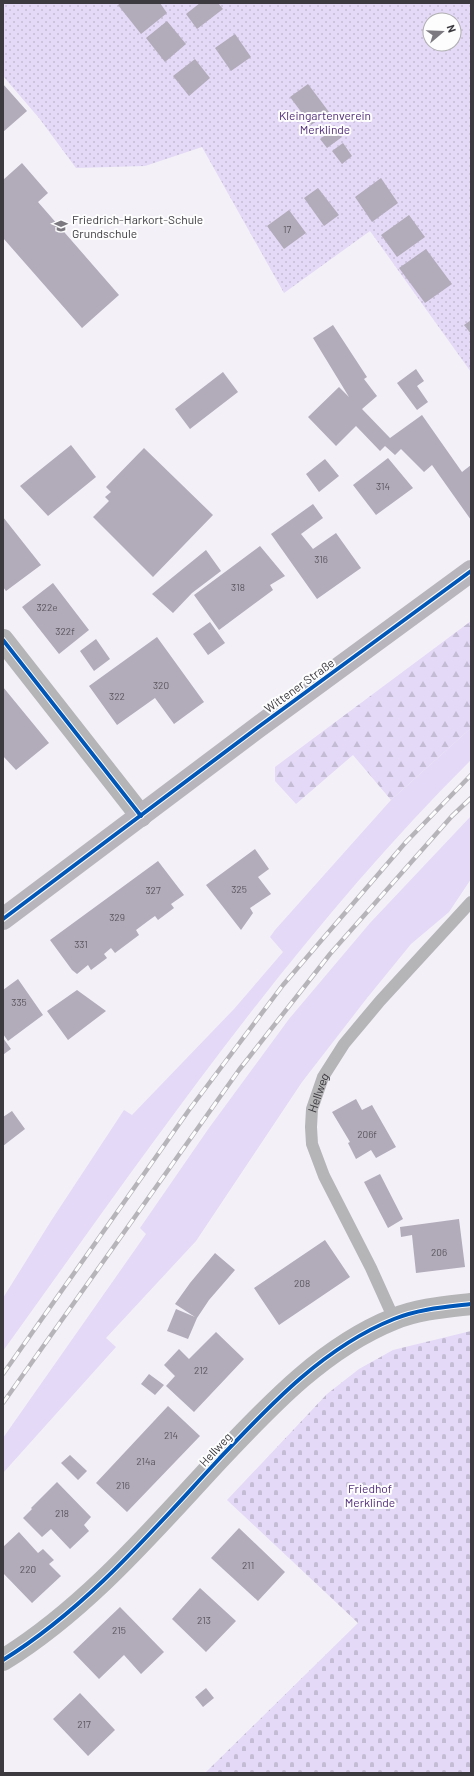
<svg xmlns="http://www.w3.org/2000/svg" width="474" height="1776" font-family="Barlow,sans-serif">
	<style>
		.green { fill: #e4d9f6 }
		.forest { fill: url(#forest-firs) }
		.cemetery { fill: url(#cemetery-stones) }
		.garden { fill: url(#garden-dots); fill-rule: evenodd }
		.building { fill: #b2abba }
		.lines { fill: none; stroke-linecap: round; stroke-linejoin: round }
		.lane { stroke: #b5b4b7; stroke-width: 12 }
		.street { stroke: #b5b4b7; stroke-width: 22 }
		.primary { stroke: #b8b6bc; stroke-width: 22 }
		.rail-casing { stroke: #b7b4b9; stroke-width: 4.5 }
		.rail { stroke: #fdfdfd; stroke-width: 3; stroke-dasharray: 9; stroke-linecap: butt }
		.cycleway-casing { stroke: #fdfdfd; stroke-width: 6 }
		.cycleway { stroke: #0057b8; stroke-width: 4 }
		.labels { text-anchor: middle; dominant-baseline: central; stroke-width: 4; stroke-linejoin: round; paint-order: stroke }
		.number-label { font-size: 10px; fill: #5a565e }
		.park-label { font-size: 12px; fill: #512c7a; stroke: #fdfdfd }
		.poi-label { font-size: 12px; fill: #3c3a3f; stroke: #fdfdfd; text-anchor: start }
		.street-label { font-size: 12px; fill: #3c3a3f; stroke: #fdfdfd }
	</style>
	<defs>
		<pattern id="forest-firs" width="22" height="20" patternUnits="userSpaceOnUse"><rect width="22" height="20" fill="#e4d9f6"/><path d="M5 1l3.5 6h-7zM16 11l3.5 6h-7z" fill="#c4bbd4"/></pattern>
		<pattern id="cemetery-stones" width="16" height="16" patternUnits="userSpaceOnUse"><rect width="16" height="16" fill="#e4d9f6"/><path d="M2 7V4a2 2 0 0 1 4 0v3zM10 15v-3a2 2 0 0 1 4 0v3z" fill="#c4bbd4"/></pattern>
		<pattern id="garden-dots" width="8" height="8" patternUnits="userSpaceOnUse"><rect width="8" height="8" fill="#e4d9f6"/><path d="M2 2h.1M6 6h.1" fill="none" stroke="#c4bbd4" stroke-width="1.8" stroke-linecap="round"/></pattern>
	</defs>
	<rect width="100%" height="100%" fill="#f3f0f8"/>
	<!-- green -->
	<path class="green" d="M471,728V760C293,937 149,1148 3,1351V1298L51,1221L124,1110L132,1115L234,1009L283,952L270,937L275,930L391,800Z
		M471,816V879L449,912L411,944L367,998L302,1082L196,1241L106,1338L116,1347L3,1473V1438L146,1234L140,1228L209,1128L289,1019L370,923Z"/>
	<!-- forest -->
	<path class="forest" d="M471,621V728L391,800L353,755L296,804L275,781V767Z"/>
	<!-- cemetery -->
	<path class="cemetery" d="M471,1331V1773H205L358,1623L227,1500L327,1394L359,1369L393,1350Z"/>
	<!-- garden -->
	<path class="garden" d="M3,3H471V372L370,231L284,293L202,147L145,166L76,168L39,118L3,76ZM430,20H454V44H430Z"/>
	<!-- building -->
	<path class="building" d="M121,3H160L167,13L141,34L118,5Z
		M200,3H218L223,9L197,29L186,14Z
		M167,21L186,44L165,62L146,38Z
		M235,34L251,57L231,71L215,48Z
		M195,59L210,78L189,96L173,76Z
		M3,84L27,111L3,132Z
		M308,84L329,112L311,125L290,97Z
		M335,128L342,137L327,148L320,139Z
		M343,143L352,156L342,164L332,151Z
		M22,163L48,193L38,202L119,295L82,328L3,238V180Z
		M381,178L398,203L372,222L355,197Z
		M318,188L339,215L324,226L304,198Z
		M289,210L306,233L284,249L267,226Z
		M409,215L425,237L397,257L381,235Z
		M426,249L452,284L425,303L399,268Z
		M471,320V334L464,325Z
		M333,325L367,377L364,379L377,396L362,409L390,438L422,415L462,472L471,465V520L432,465L424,472L401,449L395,455L385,446L380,451L356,426L336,446L308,417L339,387L349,397L313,338Z
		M416,369L424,381L417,386L428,402L417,410L397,383Z
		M223,372L238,392L190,429L175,409Z
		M71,445L96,477L48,516L20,486Z
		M144,448L213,515L153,577L93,517L109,501L105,497L111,492L106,487Z
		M388,458L413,488L376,515L353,485Z
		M325,459L339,476L319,492L306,474Z
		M313,504L323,518L301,534L313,549L336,533L361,568L317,599L271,534Z
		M3,517L41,565L6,591L3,587Z
		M260,546L285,576L270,585L273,590L219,630L194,595Z
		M206,550L221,571L192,593L173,613L152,594Z
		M53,583L89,630L59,654L22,607Z
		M210,622L225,643L208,655L193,634Z
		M157,637L204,702L174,724L155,698L117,725L89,686Z
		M96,639L110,659L94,671L80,651Z
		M3,687L49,743L16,770L3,756Z
		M255,849L269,869L258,877L271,894L250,908L253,913L241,930L206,885Z
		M158,861L184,895L171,904L174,908L158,920L155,916L148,921L136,930L139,935L115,953L111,948L104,954L107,958L91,970L88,965L77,974L72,970L50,940Z
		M18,979L43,1015L8,1041L3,1034V990Z
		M77,990L106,1011L68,1040L47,1011Z
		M3,1038L11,1049L4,1054L3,1053Z
		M356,1099L362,1110L372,1105L396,1147L376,1158L371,1150L356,1159L348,1143L350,1142L332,1112Z
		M12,1111L25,1129L3,1146V1117Z
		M380,1174L403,1219L388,1228L364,1182Z
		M459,1219L465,1267L416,1273L412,1235L401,1237L400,1227Z
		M325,1240L350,1277L279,1325L254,1288Z
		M215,1253L235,1270L209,1300L197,1318L188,1339L167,1331L176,1309L195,1317L175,1304L190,1283Z
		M216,1332L244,1359L194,1412L166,1386L175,1376L164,1365L179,1349L189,1359Z
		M149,1374L164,1385L155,1395L141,1384Z
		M168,1406L200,1436L127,1512L96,1483Z
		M70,1455L87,1471L78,1480L61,1463Z
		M57,1482L91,1517L84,1525L89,1531L70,1549L51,1529L42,1537L23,1518L32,1509L31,1508Z
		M239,1528L285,1572L258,1601L211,1558Z
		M19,1532L38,1553L43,1549L54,1560L49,1564L61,1576L32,1603L3,1573V1547Z
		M200,1588L236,1621L206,1652L172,1619Z
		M120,1607L164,1652L141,1674L124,1655L99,1679L73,1652Z
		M206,1688L214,1698L203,1707L195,1697Z
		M80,1693L115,1730L88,1756L53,1719Z"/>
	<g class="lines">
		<!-- lane -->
		<path class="lane" id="s1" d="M394,1319L371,1268L324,1176L312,1144L311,1127L312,1109L323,1077L344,1044L380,1001L471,902"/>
		<!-- street -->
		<path class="street" d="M3,640L141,816
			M3,1660C87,1608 152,1531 219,1459C270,1405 324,1347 394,1319C418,1309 445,1307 471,1304"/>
		<!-- primary -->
		<path class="primary" d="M3,919L257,728L471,571"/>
		<!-- rail casing -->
		<g class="rail-casing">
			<path id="rail" d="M3,1374L189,1110L283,985L406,842L471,775
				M3,1403L239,1070L330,954L452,816L471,798"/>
		</g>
		<!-- rail -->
		<use href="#rail" class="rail"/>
		<!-- cycleway casing -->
		<g class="cycleway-casing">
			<path id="cycleway" d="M3,640L141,816
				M3,919L257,728L471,571
				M3,1660C87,1608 152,1531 219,1459C270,1405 324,1347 394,1319C418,1309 445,1307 471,1304"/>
		</g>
		<!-- cycleway -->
		<use href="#cycleway" class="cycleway"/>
	</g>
	<!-- icons -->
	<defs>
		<g id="school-bare" transform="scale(1.08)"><path d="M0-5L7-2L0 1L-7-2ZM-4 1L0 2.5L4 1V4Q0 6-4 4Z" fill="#7c7a80" stroke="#fdfdfd" stroke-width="2.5" paint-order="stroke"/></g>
	</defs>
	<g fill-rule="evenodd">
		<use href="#school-bare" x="61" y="226"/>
	</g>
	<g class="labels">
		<!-- number labels -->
		<g class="number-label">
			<text x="287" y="229">17</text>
			<text x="383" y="486">314</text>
			<text x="321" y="559">316</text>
			<text x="238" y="587">318</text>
			<text x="47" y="607">322e</text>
			<text x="65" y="631">322f</text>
			<text x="161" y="685">320</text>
			<text x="117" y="696">322</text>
			<text x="239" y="889">325</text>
			<text x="153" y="890">327</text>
			<text x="117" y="917">329</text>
			<text x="81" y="944">331</text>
			<text x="19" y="1002">335</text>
			<text x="367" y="1134">206f</text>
			<text x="439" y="1252">206</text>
			<text x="302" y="1283">208</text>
			<text x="201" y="1370">212</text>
			<text x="171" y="1435">214</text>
			<text x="146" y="1461">214a</text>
			<text x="123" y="1485">216</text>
			<text x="62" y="1513">218</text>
			<text x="248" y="1565">211</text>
			<text x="28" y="1569">220</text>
			<text x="204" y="1620">213</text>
			<text x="119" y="1630">215</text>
			<text x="84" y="1724">217</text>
		</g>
		<!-- park labels -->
		<g class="park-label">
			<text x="325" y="115">Kleingartenverein<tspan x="325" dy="14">Merklinde</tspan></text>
			<text x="370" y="1488">Friedhof<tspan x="370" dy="14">Merklinde</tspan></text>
		</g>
		<!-- poi labels -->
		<g class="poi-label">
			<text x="72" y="219">Friedrich-Harkort-Schule<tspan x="72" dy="14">Grundschule</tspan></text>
		</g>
		<!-- street labels -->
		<g class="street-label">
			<text transform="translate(299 685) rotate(-36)">Wittener Straße</text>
			<text stroke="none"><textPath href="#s1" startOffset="246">Hellweg</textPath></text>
			<text transform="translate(215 1449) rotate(-47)">Hellweg</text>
		</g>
	</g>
	<!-- border -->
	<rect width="474" height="1776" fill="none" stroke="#3c3a3f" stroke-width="8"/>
	<!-- north arrow -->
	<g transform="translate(442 32) rotate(71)"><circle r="19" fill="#fdfdfd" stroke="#b0afb1"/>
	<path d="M0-3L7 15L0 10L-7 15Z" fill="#7c7a80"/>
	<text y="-6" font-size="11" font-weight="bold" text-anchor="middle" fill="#3c3a3f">N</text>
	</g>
</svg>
